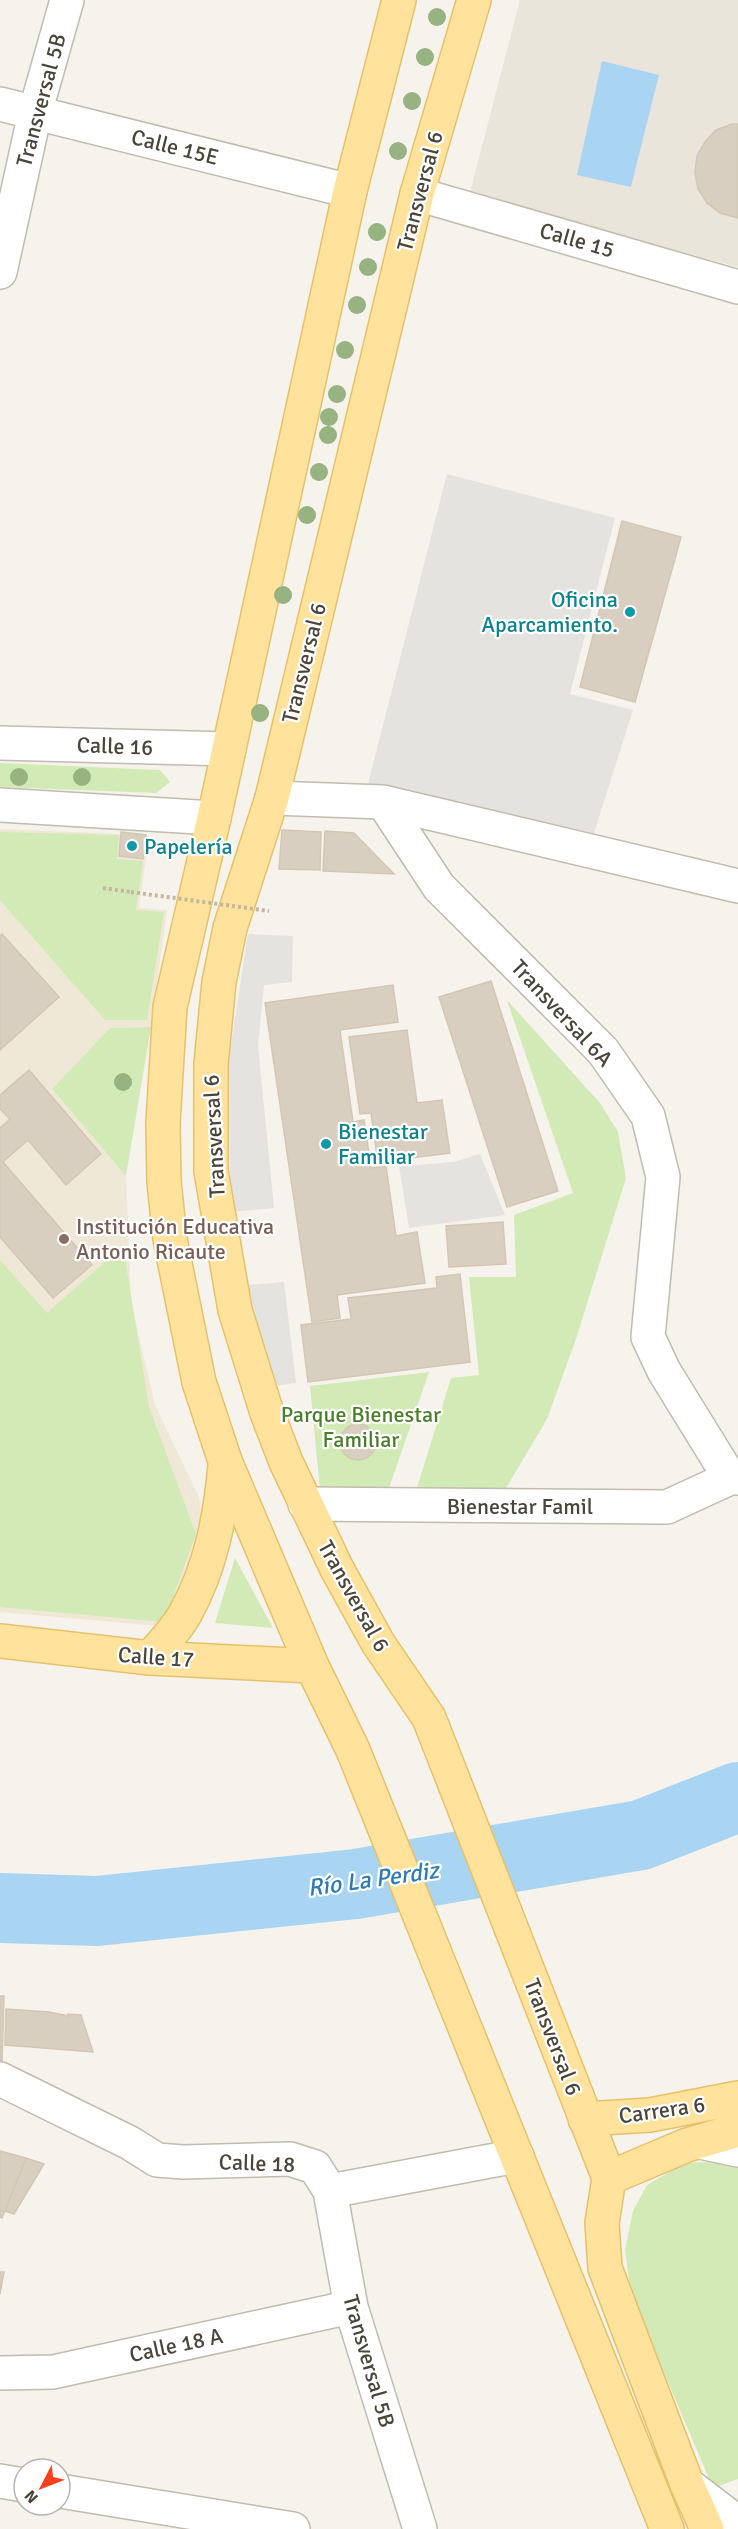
<svg xmlns="http://www.w3.org/2000/svg" width="738" height="2529" font-family="Signika,sans-serif">
	<style>
		.residential { fill: #eae5da }
		.education { fill: #efe8d6 }
		.green { fill: #d2eab5 }
		.parking { fill: #e5e3e0 }
		.water { fill: #a9d4f2 }
		.lines { fill: none; stroke-linecap: round; stroke-linejoin: round }
		.river { stroke: #a9d4f2; stroke-width: 70 }
		.building { fill: #d8cfc1; stroke: #d3c7b4; stroke-width: 1.5 }
		.minor-casing { stroke: #c2bbae; stroke-width: 36 }
		.major-casing { stroke: #e6c16a; stroke-width: 36 }
		.path { stroke: #c4b79f; stroke-width: 4; stroke-dasharray: 3 3; stroke-linecap: butt }
		.minor { stroke: #fff; stroke-width: 33 }
		.major { stroke: #ffe39c; stroke-width: 33 }
		.path-bridge { stroke: #c4b79f; stroke-width: 4; stroke-dasharray: 3 3; stroke-linecap: butt }
		.tree { fill: #97b381 }
		.culture-dot { fill: #0f9aa8; stroke: #fff; stroke-width: 2 }
		.education-dot { fill: #8d6e63; stroke: #fff; stroke-width: 2 }
		.labels { text-anchor: middle; dominant-baseline: central; stroke-width: 4.5; stroke-linejoin: round; paint-order: stroke }
		.street-label { font-size: 22px; fill: #4b4439; stroke: #fff }
		.culture-label { font-size: 22px; fill: #0d838f; stroke: #fff; text-anchor: start }
		.education-label { font-size: 22px; fill: #785e54; stroke: #fff; text-anchor: start }
		.park-label { font-size: 22px; fill: #4a7f2a; stroke: #fff }
		.water-label { font-size: 24px; font-style: italic; fill: #2e7ab2; stroke: #fff }
	</style>
	<rect width="100%" height="100%" fill="#f6f3ec"/>
	<!-- residential -->
	<path class="residential" d="M520,0H738V267L469,196Z"/>
	<!-- education -->
	<path class="education" d="M0,829L146,835L149,837L139,908L167,910L151,1027L110,1028L52,1089L126,1176L131,1301L155,1405L199,1497L203,1532L169,1627L0,1612Z"/>
	<!-- green -->
	<path class="green" d="M0,763L160,770L170,782L156,793L0,787Z
		M0,832L119,835L117,859L143,861L136,910L164,912L147,1020H105L0,900Z
		M507,1000L600,1103L618,1132L626,1178L576,1339L547,1419L502,1495L416,1491L451,1378L479,1375L469,1277H516L514,1215L573,1193Z
		M151,1027L126,1176L52,1089L110,1028Z
		M123,1246L149,1407L196,1534L164,1622L0,1607V1260L47,1313Z
		M429,1372L388,1491L320,1490L310,1386Z
		M235,1558L273,1628L215,1623Z
		M712,2162L738,2168V2479L713,2488L631,2295L625,2250L633,2211L647,2185L685,2163Z"/>
	<!-- parking -->
	<path class="parking" d="M447,474L615,518L570,694L633,710L594,833L368,784Z
		M248,934L293,936L292,982L264,985L258,1045L274,1208L230,1212L229,1057Z
		M480,1154L505,1215L409,1228L399,1166L454,1162Z
		M284,1282L296,1383L264,1387L247,1285Z"/>
	<!-- water -->
	<path class="water" d="M602,61L659,75L631,187L577,175Z"/>
	<g class="lines">
		<!-- river -->
		<path class="river" d="M0,1908L97,1911L356,1884L641,1835L738,1797"/>
	</g>
	<!-- building -->
	<path class="building" d="M732,124H738V218L720,213L707,203L698,189L695,172L697,156L705,142L716,130Z
		M622,521L681,537L635,702L580,687Z
		M282,830L321,832L320,870L279,869Z
		M325,831L354,833L394,874L323,871Z
		M121,832L146,835L143,859L119,856Z
		M2,934L59,997L0,1050V936Z
		M491,981L558,1191L507,1207L439,997Z
		M393,985L398,1022L340,1030L353,1122L364,1120L371,1168L386,1166L396,1236L417,1232L425,1283L337,1295L340,1318L312,1322L265,1003Z
		M407,1030L417,1103L442,1100L450,1153L378,1162L371,1113L360,1114L349,1037Z
		M29,1070L101,1154L66,1185L28,1140L3,1162L92,1265L53,1298L0,1237V1128L10,1119L0,1109V1095Z
		M503,1222L506,1264L449,1267L446,1226Z
		M460,1274L470,1362L308,1382L301,1325L351,1319L348,1298L437,1288L436,1277Z
		M340 1442a18 18 0 1 1 36 0a18 18 0 1 1-36 0Z
		M0,1996H4L2,2061L0,2060Z
		M6,2009L49,2012L69,2016L68,2014L81,2015L93,2052L5,2045Z
		M0,2151L26,2158L2,2218L0,2217Z
		M26,2158L44,2164L14,2214L5,2211Z
		M0,2272H4L0,2294Z"/>
	<g class="lines">
		<!-- minor casing -->
		<g class="minor-casing">
			<path id="minor" d="M0,104L350,191
				M417,194L738,287
				M0,272L35,113L67,0
				M0,743L229,749
				M272,798L383,802L738,886
				M383,802L439,887L603,1051L648,1116L663,1177L648,1337L664,1371L730,1478
				M0,805L214,818
				M305,1504L667,1507L730,1478H738
				M0,2079L130,2143L157,2160L183,2162L290,2159L315,2167L330,2191L351,2307L420,2529
				M700,2142L738,2150
				M330,2191L517,2156
				M0,2373L53,2372L351,2307
				M0,2481L24,2485
				M687,2484L738,2523
				M60,2491L293,2529"/>
		</g>
		<!-- major casing -->
		<g class="major-casing">
			<path id="major" d="M399,0L350,191L214,818L170,1007L163,1123L164,1182L170,1239L199,1382L225,1461L312,1666L353,1750L667,2529
				M474,0L417,194L272,798L230,928L219,982L211,1064V1171L235,1310L267,1413L286,1462L337,1569L378,1643L429,1718L609,2178L602,2223L605,2268L687,2484L707,2529
				M0,1641L150,1658L312,1666
				M150,1658C162,1644 176,1630 185,1614C211,1567 220,1519 225,1466
				M585,2119L650,2115L738,2098
				M609,2178L687,2145L738,2130"/>
		</g>
		<!-- path -->
		<path class="path" d="M103,888L131,892"/>
		<!-- minor -->
		<use href="#minor" class="minor"/>
		<!-- major -->
		<use href="#major" class="major"/>
		<!-- path-bridge -->
		<path class="path-bridge" d="M131,892L269,911"/>
	</g>
	<!-- trees -->
	<g class="tree">
		<circle cx="437" cy="17" r="9"/>
		<circle cx="425" cy="57" r="9"/>
		<circle cx="412" cy="101" r="9"/>
		<circle cx="398" cy="151" r="9"/>
		<circle cx="377" cy="232" r="9"/>
		<circle cx="368" cy="267" r="9"/>
		<circle cx="357" cy="305" r="9"/>
		<circle cx="345" cy="350" r="9"/>
		<circle cx="337" cy="394" r="9"/>
		<circle cx="329" cy="417" r="9"/>
		<circle cx="328" cy="435" r="9"/>
		<circle cx="319" cy="472" r="9"/>
		<circle cx="307" cy="515" r="9"/>
		<circle cx="283" cy="595" r="9"/>
		<circle cx="260" cy="713" r="9"/>
		<circle cx="19" cy="777" r="9"/>
		<circle cx="82" cy="777" r="9"/>
		<circle cx="123" cy="1082" r="9"/>
	</g>
	<!-- markers -->
	<g class="culture-dot">
		<circle cx="630" cy="612" r="6"/>
		<circle cx="132" cy="846" r="6"/>
		<circle cx="326" cy="1144" r="6"/>
	</g>
	<circle class="education-dot" cx="64" cy="1239" r="6"/>
	<g class="labels">
		<!-- street labels -->
		<g class="street-label">
			<text transform="translate(41 100) rotate(-75)">Transversal 5B</text>
			<text transform="translate(175 147) rotate(14)">Calle 15E</text>
			<text transform="translate(420 191) rotate(-75)">Transversal 6</text>
			<text transform="translate(577 240) rotate(16)">Calle 15</text>
			<text transform="translate(304 663) rotate(-76)">Transversal 6</text>
			<text transform="translate(115 746) rotate(2)">Calle 16</text>
			<text transform="translate(562 1013) rotate(47)">Transversal 6A</text>
			<text transform="translate(214 1136) rotate(-93)">Transversal 6</text>
			<text x="520" y="1506">Bienestar Famil</text>
			<text transform="translate(354 1596) rotate(61)">Transversal 6</text>
			<text transform="translate(156 1657) rotate(4)">Calle 17</text>
			<text transform="translate(553 2037) rotate(69)">Transversal 6</text>
			<text transform="translate(662 2110) rotate(-8)">Carrera 6</text>
			<text transform="translate(257 2163) rotate(2)">Calle 18</text>
			<text transform="translate(176 2345) rotate(-12)">Calle 18 A</text>
			<text transform="translate(369 2361) rotate(74)">Transversal 5B</text>
		</g>
		<!-- culture labels -->
		<g class="culture-label">
			<text x="618" y="599" text-anchor="end">Oficina<tspan x="618" dy="25">Aparcamiento.</tspan></text>
			<text x="144" y="846">Papelería</text>
			<text x="338" y="1131">Bienestar<tspan x="338" dy="25">Familiar</tspan></text>
		</g>
		<!-- education labels -->
		<g class="education-label">
			<text x="76" y="1226">Institución Educativa<tspan x="76" dy="25">Antonio Ricaute</tspan></text>
		</g>
		<!-- park labels -->
		<g class="park-label">
			<text x="361" y="1414">Parque Bienestar<tspan x="361" dy="25">Familiar</tspan></text>
		</g>
		<!-- water labels -->
		<g class="water-label">
			<text transform="translate(373 1879) rotate(-8)">Río La Perdiz</text>
		</g>
	</g>
	<!-- north arrow -->
	<g transform="translate(42 2487) rotate(228)"><circle r="28" fill="#ffffff" stroke="#b7b4b0" stroke-width="1.5"/>
	<path d="M0-4.5L10 22L0 15L-10 22Z" fill="#fc3f1d"/>
	<text y="-9" font-size="16" font-weight="bold" text-anchor="middle" fill="#4b4439">N</text>
	</g>
</svg>
